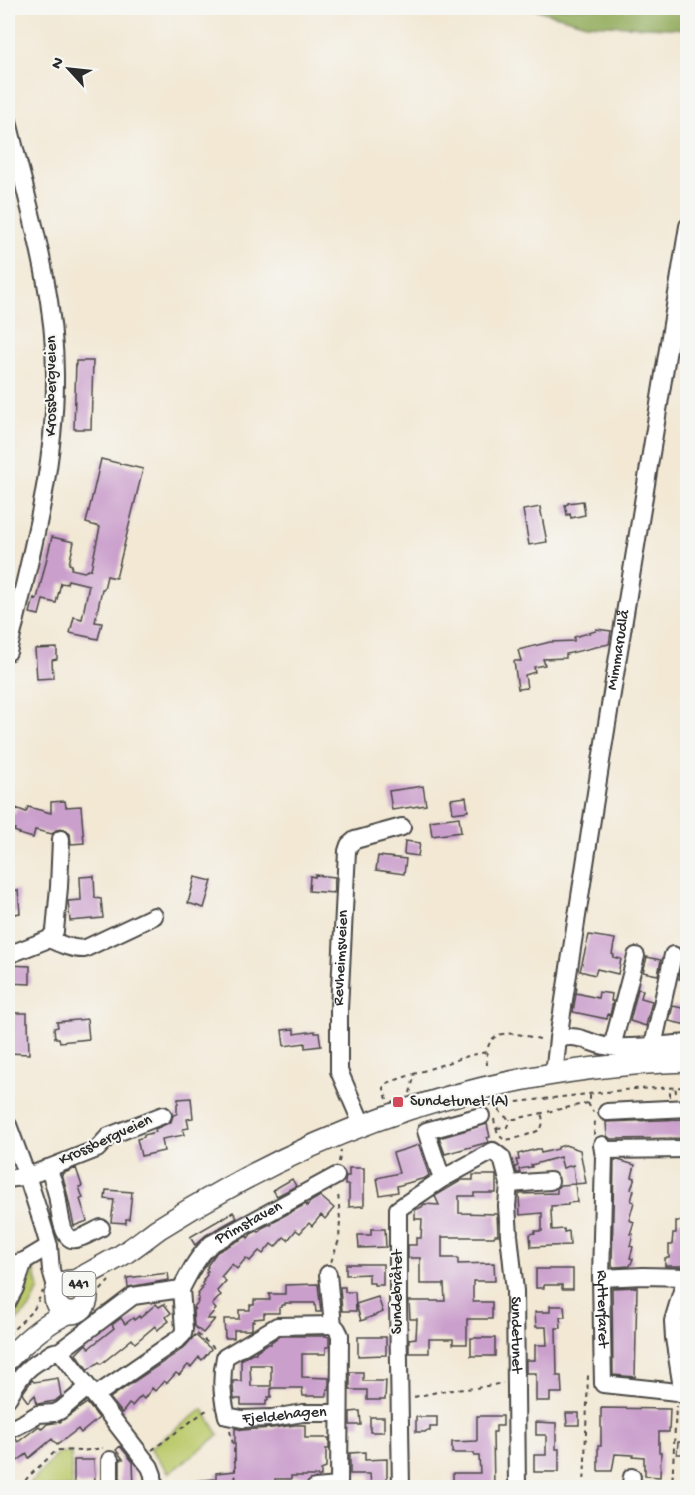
<svg xmlns="http://www.w3.org/2000/svg" width="695" height="1495" font-family="'Gochi Hand',sans-serif">
	<style>
		.green { fill: #bcca6c; stroke: #747a4c; stroke-width: 1.5 }
		.forest { fill: #95ae60; stroke: #606c46; stroke-width: 1.5 }
		.building { fill: #ca9fcc; fill-rule: evenodd }
		.lines { fill: none; stroke-linecap: round; stroke-linejoin: round }
		.minor-casing { stroke: #494744; stroke-width: 20 }
		.major-casing { stroke: #494744; stroke-width: 24 }
		.path { stroke: #494744; stroke-width: 2; stroke-dasharray: 4.5 4.5; stroke-linecap: butt }
		.minor { stroke: #fff; stroke-width: 16 }
		.major { stroke: #fff; stroke-width: 21 }
		.poi-dot { fill: #d1495b; stroke: #f6f6f2; stroke-width: 2 }
		.labels { text-anchor: middle; dominant-baseline: central; stroke-width: 4.5; stroke-linejoin: round; paint-order: stroke }
		.shield { fill: #f6f6f2; stroke: #686867; stroke-width: 1.5 }
		.shield-label { font-size: 15px; font-weight: bold; fill: #2b2b2b }
		.street-label { font-size: 16px; fill: #2b2b2b; stroke: #f6f6f2 }
		.poi-label { font-size: 16px; fill: #2b2b2b; stroke: #f6f6f2; text-anchor: start }
	</style>
	<rect width="100%" height="100%" fill="#f6f6f2"/>
	<filter id="ink" filterUnits="userSpaceOnUse"><feTurbulence type="fractalNoise" baseFrequency=".0167" numOctaves="2"/><feDisplacementMap in="SourceGraphic" scale="12" xChannelSelector="R" yChannelSelector="G"/><feConvolveMatrix kernelMatrix="1 2 1 2 8 2 1 2 1" color-interpolation-filters="sRGB"/></filter>
	<filter id="wash" filterUnits="userSpaceOnUse"><feTurbulence type="fractalNoise" baseFrequency=".008" numOctaves="4" result="noise"/><feDisplacementMap in="SourceGraphic" scale="24" xChannelSelector="R" yChannelSelector="G"/><feGaussianBlur stdDeviation="1.35" result="paint"/><feColorMatrix in="noise" values="0 0 0 0 0 0 0 0 0 0 0 0 0 0 0 0 0 1.4 0 .05"/><feComposite in="paint" operator="in"/></filter>
	<g filter="url(#wash)">
		<rect width="100%" height="100%" fill="#f2e8d4"/>
		<!-- green -->
		<path class="green" d="M34,1269L39,1289L30,1308L11,1326Z
			M203,1409L219,1435L169,1473L150,1448Z
			M71,1452L72,1487H27L58,1453Z"/>
		<!-- forest -->
		<path class="forest" d="M530,8H687V29L586,24Z"/>
		<g id="blocks">
			<!-- building -->
			<path class="building" d="M76,361H93L91,429H74Z
				M101,459L143,469L116,578L107,576L104,589H102L95,622L102,623L98,639L70,633L74,617L82,619L89,585L68,580L67,584L61,583L56,603L43,600L39,615L30,613L34,598L37,599L52,537L74,542L69,564L72,565L71,569L84,572L91,569L100,527L86,523Z
				M583,501L585,515L571,518L570,514L567,515L565,505L568,504V503Z
				M540,507L547,542L529,545L523,510Z
				M596,629L611,631L609,644L566,654V658L543,659L545,665L534,667L535,672L525,675L527,688L518,689L514,661H521L518,650L550,642L574,641V637L596,631Z
				M57,648V659L52,660L53,678L37,679L35,649Z
				M423,786L426,805L392,810L389,791Z
				M466,797L468,811L453,813L451,799Z
				M65,801L66,807L81,806L84,843L71,844L70,834L67,831L62,829L56,830L52,834L35,830L33,838L19,834L20,833L14,831L15,829L8,827V812L15,814L16,808L26,812L28,807L51,813V802Z
				M459,817L461,832L432,836L430,821Z
				M405,841L420,843L418,856L404,854Z
				M378,856L406,859L404,874L376,870Z
				M315,875L335,877L334,893L309,891L310,876L315,877Z
				M94,876L95,898L101,899L103,918L70,921L68,901L81,900L80,877Z
				M195,877L212,881L204,908L188,903Z
				M18,890L20,913L8,915V891Z
				M589,935L615,939L612,954L614,955L613,957L621,959L618,974L597,969L595,975L580,971Z
				M684,953L687,954V981L679,979Z
				M647,957L661,960L658,975L643,972Z
				M8,965L30,966V984L8,983Z
				M577,987L575,1000L576,993L598,998L599,992L612,994L611,1001H613L610,1015L608,1014L607,1019L573,1012Z
				M638,989L643,990L641,998L652,1001L646,1026L630,1021Z
				M673,1006L687,1009V1025L669,1021Z
				M8,1013H27V1022H28L29,1054L8,1053Z
				M87,1019L89,1039L60,1042L59,1038H55L54,1028L58,1027L57,1022Z
				M294,1029V1034L315,1031V1033H319L321,1046L305,1048V1043L284,1046L282,1030Z
				M191,1098L193,1118L187,1119L189,1128L183,1129L184,1135L162,1139L164,1151L141,1156L137,1139L144,1137V1135L156,1132L155,1129L171,1122L173,1115L177,1114V1104L178,1103V1099Z
				M687,1119V1138L611,1139L607,1136L606,1122Z
				M487,1124L490,1137L487,1138L489,1142L445,1154L439,1138Z
				M419,1145L429,1175L425,1178L397,1186L398,1192L380,1195L377,1178L399,1173L393,1153Z
				M565,1145L580,1150L586,1183L575,1184L573,1165L563,1168L560,1157L531,1165L532,1167L519,1169L520,1173H517L515,1167L518,1166L516,1160H519L518,1154L537,1149H540L541,1153L558,1149V1147Z
				M618,1160L635,1165L632,1177L635,1178L631,1189L634,1190L631,1201L634,1202L629,1220L634,1222L630,1234H633L630,1246L633,1247L630,1258L633,1259L630,1266L614,1267L612,1266L614,1161Z
				M76,1168L82,1186L79,1187L83,1198L80,1199L87,1221L74,1226L67,1193L62,1174Z
				M349,1168H364V1206L349,1207V1185H345V1182L346,1176H349Z
				M473,1175H496V1193H474V1196H459V1213L497,1214L498,1235H495L494,1237H442V1258H458V1264L494,1263L495,1281H473V1302H492V1319H467V1344H453V1339H429V1353H409V1339L416,1338L417,1319H410L409,1301H445L444,1284H420V1258H408V1245H416V1238H421L422,1219H415V1210L422,1207L424,1204L439,1205L435,1196L462,1180H473Z
				M292,1179L296,1186L277,1196L273,1190Z
				M575,1184L577,1202L568,1203V1205L551,1206V1211L552,1230L564,1229V1232L569,1231L570,1245L531,1247L530,1234L535,1233V1231H542V1213L520,1215L519,1194L557,1193V1188L560,1185Z
				M106,1190L132,1192L129,1219H126V1223L111,1222L114,1200L105,1199Z
				M320,1196L334,1208L325,1219L321,1215L312,1226L309,1223L300,1233L296,1230L288,1240L284,1237L275,1247L271,1244L263,1254L259,1251L250,1261L246,1258L237,1269L232,1264L221,1277L226,1281L217,1291L221,1295L212,1305L216,1309L207,1319H215L203,1333L194,1326L193,1310L195,1309L193,1308L198,1302L197,1301L199,1298L197,1297L199,1295L198,1294L203,1288L201,1287L203,1285L202,1283L204,1281L203,1280L207,1275L206,1273L208,1271L206,1269L208,1267L207,1266L214,1256L217,1252L247,1236L248,1238L251,1234L257,1231L259,1232L262,1228L270,1224L271,1225L274,1221L306,1204L307,1206L310,1202Z
				M233,1212L237,1218L206,1235L195,1245L190,1237Z
				M676,1221H687V1259H684L683,1266H665V1258H669V1245H672L673,1233H676Z
				M371,1229H385L386,1247L359,1248L358,1235H371Z
				M346,1264H383V1285H374V1283H369V1274L346,1275Z
				M536,1269H573V1289H562V1285H544V1288H536Z
				M168,1273L169,1280L128,1287L127,1278Z
				M318,1284L321,1312H316L315,1303H285V1305H282V1307L279,1308V1313H264V1318L254,1319V1321H252V1329L250,1330H234V1338H225L224,1319H239V1310H250V1305H254V1300H270L269,1294H285V1285Z
				M340,1287H345V1292H355L356,1311H342Z
				M637,1287L635,1377L613,1375L612,1288Z
				M378,1297L383,1312L361,1321L356,1304Z
				M156,1304L159,1307L164,1304L171,1313L166,1317L169,1321L157,1330L155,1326L135,1343L132,1339L101,1364L99,1362L88,1370L76,1354L86,1344L89,1348L114,1328L112,1325L121,1318L125,1324L133,1318L134,1320L139,1316L140,1318Z
				M550,1306H564L565,1317H560L561,1328H556L557,1376H561L562,1393H550V1401H536V1373H526V1360H535V1345H547L546,1327H536L535,1312H550Z
				M195,1335L211,1349L202,1360L199,1357L191,1367L188,1365L179,1375L176,1373L167,1383L164,1381L155,1391L152,1388L144,1399L141,1396L132,1406L129,1404L122,1413L110,1398L184,1348L190,1341Z
				M280,1336H326L329,1337V1347H326V1354H302V1377L329,1378V1389H327V1396H303L302,1388H271V1397H268V1400H266V1405H241V1399H234L233,1386V1381H241V1360L252,1353H256V1351L267,1344H271V1342ZM250,1365H271V1386H251Z
				M358,1337H386V1355L358,1356Z
				M471,1338H495V1356H471Z
				M350,1372H363V1381H386L385,1400H367V1390H350Z
				M58,1378L61,1396L55,1401L37,1404L35,1395L28,1402L22,1394L32,1380L34,1382Z
				M87,1403L99,1418L81,1433L78,1429L57,1445L52,1439L29,1458L27,1454L16,1462L8,1451V1445L15,1438L18,1442L39,1426L42,1429L47,1424L60,1422Z
				M601,1408L670,1409L669,1432H659V1452H661L660,1477L645,1476V1469H644V1457L633,1456V1455L615,1454L612,1471H598V1446H601Z
				M360,1411L361,1425H350V1412Z
				M566,1413H579V1425H567Z
				M477,1416H503V1426H496V1432H493L494,1488H458V1485H453V1473H480L479,1456H474V1453H452V1442L477,1441Z
				M370,1417H384V1432H370Z
				M416,1417H437V1427H430V1431H426L425,1432H416Z
				M536,1422L556,1423V1449H559V1472H534V1455H546V1435H536Z
				M295,1425H305V1438H329V1449H326V1468L321,1470V1476H291V1479H275V1482H231L226,1485V1488H193L192,1481L216,1479V1473L235,1471V1428L242,1430L272,1428Z
				M678,1442H687V1454H677Z
				M120,1446L133,1462L134,1488H125V1482H120V1459H123L116,1450Z
				M365,1452V1460L387,1459V1485L371,1486L370,1474H350V1453Z
				M74,1460H94L95,1483H94V1485H79V1483H74Z"/>
		</g>
	</g>
	<g filter="url(#ink)">
		<use href="#blocks" fill-opacity="0" stroke="#494744" stroke-width="1.5"/>
		<g class="lines">
			<!-- minor casing -->
			<g class="minor-casing">
				<g id="minor">
					<path d="M8,121C28,205 56,292 55,380C55,472 29,563 8,652"/>
					<path d="M49,939C60,944 71,949 84,949L154,916"/>
					<path d="M8,955L49,939L55,931L59,887L61,839"/>
					<path d="M558,1039C580,1032 591,1046 612,1047C637,1048 663,1045 688,1043"/>
					<path d="M653,1046L673,955"/>
					<path d="M612,1047L636,956"/>
					<path id="s1" d="M554,1074L558,1039L600,767L688,226"/>
					<path d="M607,1112L688,1108"/>
					<path id="s2" d="M362,1124L339,1071V1009L347,851L349,845L355,840L402,827"/>
					<path d="M8,1125L27,1176L41,1219L49,1246L51,1270L57,1290"/>
					<path id="s3" d="M602,1145L604,1156L601,1278L603,1384L677,1392L688,1396"/>
					<path d="M603,1150L688,1149"/>
					<path d="M48,1168C52,1177 55,1186 57,1195C59,1205 61,1235 71,1239C76,1242 96,1230 101,1228"/>
					<path d="M8,1179L27,1176L36,1173L97,1149L109,1136L163,1115"/>
					<path d="M442,1179L426,1131L481,1116"/>
					<path d="M509,1184L550,1181"/>
					<path d="M8,1266L24,1261L49,1246"/>
					<path d="M328,1274L333,1325L337,1329L340,1335L339,1488"/>
					<path d="M601,1278L643,1276L688,1277"/>
					<path d="M8,1301L15,1288L24,1261"/>
					<path id="s4" d="M333,1325L277,1326L225,1357C221,1376 222,1398 227,1416L242,1419L272,1418L303,1413H339"/>
					<path d="M60,1351L150,1467L153,1475L154,1488"/>
					<path d="M683,1394L674,1338L673,1321L686,1277"/>
					<path d="M95,1396L178,1339L183,1334L184,1329L181,1289"/>
					<path id="s5" d="M8,1398C18,1380 24,1369 43,1359C51,1354 50,1352 60,1351L133,1296L181,1289C190,1272 197,1257 211,1244L336,1176"/>
					<path d="M8,1427H15L23,1423L38,1414L55,1413L61,1410L87,1388"/>
					<path d="M110,1460V1488"/>
					<path d="M315,1488L339,1486"/>
					<path id="s6" d="M401,1488L398,1300V1209L442,1179L493,1151L502,1158L509,1184L507,1206L509,1235L515,1291L517,1488"/>
					<path d="M630,1488L632,1477"/>
				</g>
			</g>
			<!-- major casing -->
			<g class="major-casing">
				<path id="major" d="M55 1297a16 16 0 1 1 32 0a16 16 0 1 1-32 0Z
					M73,1282C91,1272 109,1263 125,1253C136,1246 147,1237 158,1229C180,1215 202,1202 224,1190C367,1110 524,1066 688,1061
					M8,1359C25,1341 45,1323 68,1313"/>
			</g>
			<!-- path -->
			<path class="path" d="M487,1065C483,1021 517,1034 544,1040
				M410,1093L415,1073
				M670,1097V1093L676,1092L675,1087
				M387,1099L384,1089V1085L387,1083L471,1055L487,1052
				M588,1103L592,1111L594,1112
				M490,1105L634,1089L688,1087
				M499,1109C502,1116 507,1119 515,1119L588,1103L590,1101V1094
				M494,1119C495,1125 497,1134 502,1138C508,1143 533,1133 540,1130C544,1124 543,1119 541,1113
				M497,1128L507,1127L510,1119
				M594,1135L595,1120
				M339,1162L341,1150
				M331,1262L339,1240L340,1220L338,1192
				M94,1307L100,1291L109,1281
				M197,1334L214,1348
				M8,1335L34,1309L43,1291
				M414,1397L442,1391L476,1388L503,1383
				M230,1431L234,1448L236,1488
				M152,1450L205,1411L211,1410
				M20,1488L28,1477L57,1450L81,1451L103,1448
				M584,1488L588,1375
				M672,1488L676,1406"/>
			<!-- minor -->
			<use href="#minor" class="minor"/>
			<!-- major -->
			<use href="#major" class="major"/>
		</g>
	</g>
	<!-- markers -->
	<rect class="poi-dot" x="392" y="1096" width="12" height="12" rx="3"/>
	<g class="labels">
		<!-- shield labels -->
		<rect class="shield" x="62.5" y="1272" width="33" height="24" rx="4.5"/>
		<g class="shield-label">
			<text x="79" y="1284">441</text>
		</g>
		<!-- street labels -->
		<g class="street-label">
			<text transform="translate(52 386) rotate(-90)">Krossbergveien</text>
			<text stroke="none"><textPath href="#s1" startOffset="429">Mimmarudlå</textPath></text>
			<text stroke="none"><textPath href="#s2" startOffset="171">Revheimsveien</textPath></text>
			<text transform="translate(106 1141) rotate(-25)">Krossbergveien</text>
			<text stroke="none"><textPath href="#s5" startOffset="310">Primstaven</textPath></text>
			<text transform="translate(398 1292) rotate(-90)">Sundebråtet</text>
			<text stroke="none"><textPath href="#s3" startOffset="164">Rytterfaret</textPath></text>
			<text stroke="none"><textPath href="#s6" startOffset="580">Sundetunet</textPath></text>
			<text stroke="none"><textPath href="#s4" startOffset="234">Fjeldehagen</textPath></text>
		</g>
		<!-- poi labels -->
		<g class="poi-label">
			<text x="410" y="1102">Sundetunet (A)</text>
		</g>
	</g>
	<!-- margin -->
	<rect width="695" height="1495" fill="none" stroke="#f6f6f2" stroke-width="30"/>
	<!-- north arrow -->
	<g transform="translate(69 69) rotate(297)" stroke="#f6f6f2" stroke-width="4.5" paint-order="stroke">
	<path d="M0-4.5L10 22L0 15L-10 22Z" fill="#2b2b2b"/>
	<text y="-9" font-size="16" font-weight="bold" text-anchor="middle" fill="#2b2b2b">N</text>
	</g>
</svg>
